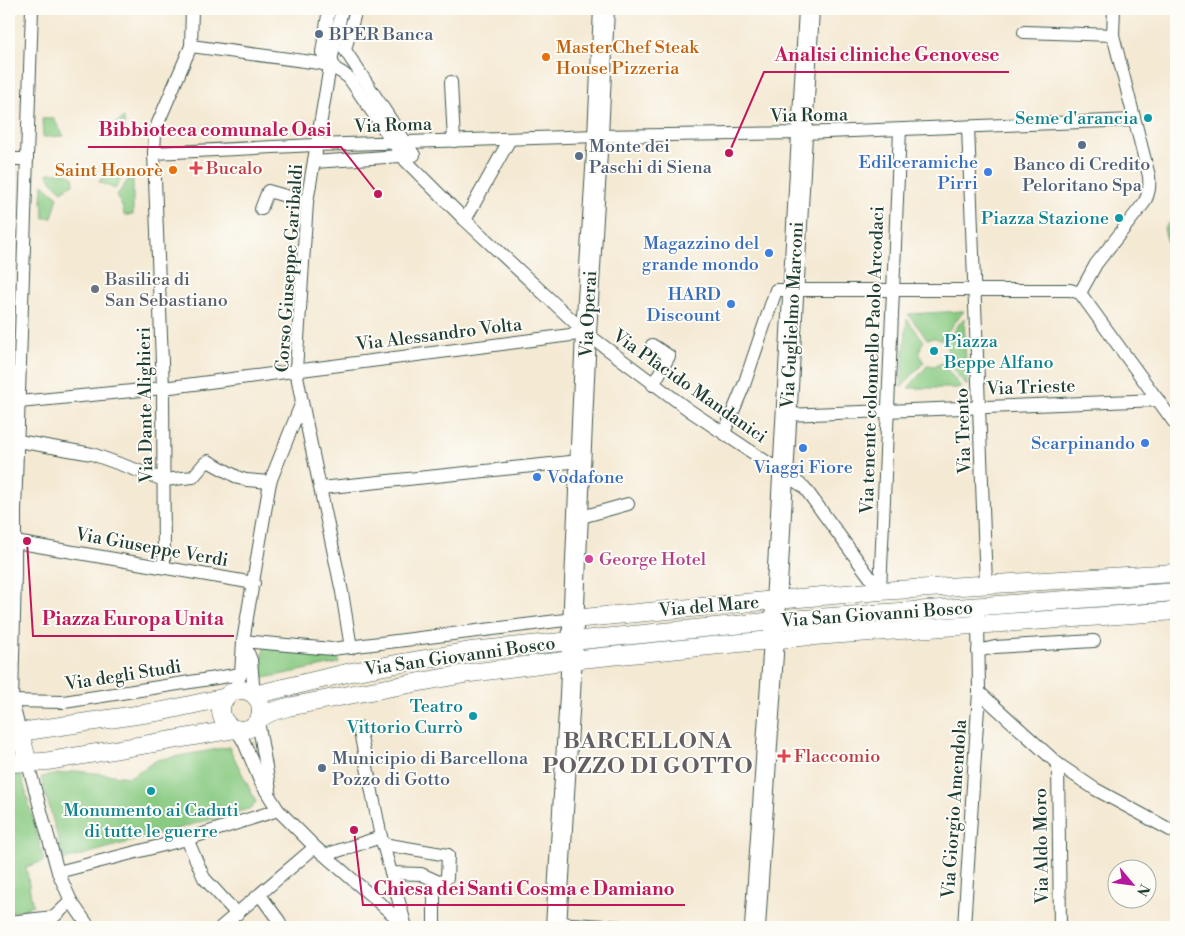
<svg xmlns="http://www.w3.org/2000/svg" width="1185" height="936" viewBox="0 0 1185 936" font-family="'Libre Bodoni',serif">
<rect width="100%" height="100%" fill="#fdfcf7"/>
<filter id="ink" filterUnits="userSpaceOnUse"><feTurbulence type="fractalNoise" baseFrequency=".02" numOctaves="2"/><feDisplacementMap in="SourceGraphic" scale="10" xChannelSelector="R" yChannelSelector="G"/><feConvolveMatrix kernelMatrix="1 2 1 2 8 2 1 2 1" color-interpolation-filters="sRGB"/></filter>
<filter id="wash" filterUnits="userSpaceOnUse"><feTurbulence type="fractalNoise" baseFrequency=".0096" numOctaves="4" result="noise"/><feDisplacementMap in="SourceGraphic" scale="20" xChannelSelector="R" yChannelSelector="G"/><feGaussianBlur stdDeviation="1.12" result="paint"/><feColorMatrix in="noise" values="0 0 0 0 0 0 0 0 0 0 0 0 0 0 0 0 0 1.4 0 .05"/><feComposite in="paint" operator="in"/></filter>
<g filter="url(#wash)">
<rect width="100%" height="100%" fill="#f4e9d3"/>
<!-- green -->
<g fill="#8acb83" stroke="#54845c">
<path d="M53,118L64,136L43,137L42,119Z"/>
<path d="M124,118L125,133L108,135L113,125Z"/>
<path d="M107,170L126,171L115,189L99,182Z"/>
<path d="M47,173H67L73,177L74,183L62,191L52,182Z"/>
<path d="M133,173V215H124L123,209L117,195Z"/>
<path d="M43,184L58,197L52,218H44L42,202Z"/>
<path d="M1176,216V270L1164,229Z"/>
<path d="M964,311L941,340L934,338L927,339L908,314Z"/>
<path d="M964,318L967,386L945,361L948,350L944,342Z"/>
<path d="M907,319L924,341C919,348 918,355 924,362L901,388Z"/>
<path d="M942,363L962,388H908L928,365L935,366Z"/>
<path d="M264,647L338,656L339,663L259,679Z"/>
<path d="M229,747L256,802L252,808L64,860L41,777L77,771L130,777L157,760Z"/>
<path d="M9,774H21L44,861L26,867C29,880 29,892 33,905L27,907L28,909L9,913Z"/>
</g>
</g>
<g filter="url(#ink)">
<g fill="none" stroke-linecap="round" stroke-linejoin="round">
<defs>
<g id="street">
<path d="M329,9L322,52L331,59L334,66"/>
<path d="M342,9L330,66L307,202L296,370L302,402L342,592L351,648"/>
<path d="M1024,32L1113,35"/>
<path d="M191,46L319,63C331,66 340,70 349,78L406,161L465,220L586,333L689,410L804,487L880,591"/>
<path d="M451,82L454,141"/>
<path d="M968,127L986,584"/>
<path d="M154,153L315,145L598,136L801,133L1134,120"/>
<path d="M316,154L314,162L414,155L345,50L356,9"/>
<path d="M9,159H27"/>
<path d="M261,209L268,191L307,202"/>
<path d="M465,220L510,139"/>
<path d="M1080,293L1096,264L1144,203C1149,194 1150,187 1149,176L1113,35L1114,9"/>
<path d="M652,345L669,356L653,385"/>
<path d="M9,403L163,388L586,333"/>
<path d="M786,415L1158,400"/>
<path d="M724,433L744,385L776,290H1070L1080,293L1176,425"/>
<path d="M18,441L92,454L164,480L193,477L205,463L208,461L239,478L246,480L270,482"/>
<path d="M321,488L580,461"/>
<path d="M578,518L628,504"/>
<path d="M9,541L254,583"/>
<path d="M164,567L163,388L154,153L155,133L158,123L191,46L192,9"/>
<path d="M880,591L900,130"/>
<path d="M243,641L332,649L573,619"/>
<path d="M245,645L251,660L254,695"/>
<path d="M978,651L995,647L1094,641"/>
<path d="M979,692L1058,764L1095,789L1176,833"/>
<path d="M229,695L236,686L241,674L243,641L270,482L302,402"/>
<path d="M9,701L64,702L241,674"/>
<path d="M258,721L270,790"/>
<path d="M359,727L381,837L406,927"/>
<path d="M236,729L244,742L260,781L278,810L315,847L406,926"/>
<path d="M20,732L12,701L15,572V511L32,9"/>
<path d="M28,764L58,872L71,901L89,927"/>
<path d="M1058,764L1060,927"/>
<path d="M187,839L204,878L237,914"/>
<path d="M383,844L448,855L447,878L434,888V927"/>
<path d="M325,855L381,837"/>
<path d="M58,872L187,839L278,810"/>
<path d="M391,873L421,874L441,883"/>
<path d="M260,895L279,921L281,927"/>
<path d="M9,922L54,917L71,901"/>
<path d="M556,923L622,927"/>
<path d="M221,927L315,847"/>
<path d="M964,927L979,692L978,616"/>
</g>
<g id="secondary">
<path d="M573,619L776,600L880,591L1176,573"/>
<circle cx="241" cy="710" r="20"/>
<path d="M254,695L351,672L470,651L775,621L1176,592"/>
<path d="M260,718L271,712L288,707L354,694L470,673L571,660L799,637L1176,611"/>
<path d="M9,763L43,762L236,729"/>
<path d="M28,764L20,732L163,711L227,697"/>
</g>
<g id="primary">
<path d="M556,927L570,695L586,333L598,136L604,9"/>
<path d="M755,927L774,639L809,9"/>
</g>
</defs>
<!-- street casing -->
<use href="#street" stroke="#3f574c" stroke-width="14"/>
<!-- secondary casing -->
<use href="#secondary" stroke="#3f574c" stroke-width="19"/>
<!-- primary casing -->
<use href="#primary" stroke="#3f574c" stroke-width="22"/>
<!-- street -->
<use href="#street" stroke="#fff" stroke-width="12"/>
<!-- secondary -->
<use href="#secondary" stroke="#fff" stroke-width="18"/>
<!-- primary -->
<use href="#primary" stroke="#fff" stroke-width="20"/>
</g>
</g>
<!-- markers -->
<g fill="#5c6f8a" stroke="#fdfcf7" stroke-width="2">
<circle cx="319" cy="34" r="5"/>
<circle cx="1082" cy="145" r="5"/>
<circle cx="579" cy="156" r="5"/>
<circle cx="322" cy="768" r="5"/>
</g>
<g fill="#e8710a" stroke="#fdfcf7" stroke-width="2">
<circle cx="546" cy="57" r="5"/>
<circle cx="173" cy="170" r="5"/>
</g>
<g fill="#0f9aa8" stroke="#fdfcf7" stroke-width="2">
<circle cx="1148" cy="118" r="5"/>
<circle cx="1119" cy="218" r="5"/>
<circle cx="934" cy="351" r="5"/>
<circle cx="473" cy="716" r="5"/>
<circle cx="151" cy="791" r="5"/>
</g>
<g fill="#e0444e" stroke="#fdfcf7" stroke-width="2">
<path d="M193.5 160.5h5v5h5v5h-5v5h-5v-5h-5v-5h5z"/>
<path d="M781.5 748.5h5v5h5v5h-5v5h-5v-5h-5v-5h5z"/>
</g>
<g fill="#3f7fe0" stroke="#fdfcf7" stroke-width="2">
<circle cx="988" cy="172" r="5"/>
<circle cx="769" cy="253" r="5"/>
<circle cx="731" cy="304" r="5"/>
<circle cx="1145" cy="443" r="5"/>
<circle cx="803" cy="448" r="5"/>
<circle cx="537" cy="477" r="5"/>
</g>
<circle fill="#6b7280" stroke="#fdfcf7" stroke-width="2" cx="95" cy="289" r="5"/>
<circle fill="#d1479c" stroke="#fdfcf7" stroke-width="2" cx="589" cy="559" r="5"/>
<g text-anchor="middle" stroke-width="4" stroke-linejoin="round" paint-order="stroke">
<!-- service labels -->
<g font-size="18" fill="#4e5e75" stroke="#fdfcf7" text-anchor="start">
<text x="329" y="40">BPER Banca</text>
<text x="589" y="152">Monte dei<tspan x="589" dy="21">Paschi di Siena</tspan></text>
<text x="1082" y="170" text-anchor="middle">Banco di Credito<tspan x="1082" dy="21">Peloritano Spa</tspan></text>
<text x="332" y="764">Municipio di Barcellona<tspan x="332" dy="21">Pozzo di Gotto</tspan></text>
</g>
<!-- food labels -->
<g font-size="18" fill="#c56008" stroke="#fdfcf7" text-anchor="start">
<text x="556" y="53">MasterChef Steak<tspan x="556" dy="21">House Pizzeria</tspan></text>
<text x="163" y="176" text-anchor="end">Saint Honorè</text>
</g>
<!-- street labels -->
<g font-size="18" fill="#1f3d34" stroke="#fdfcf7">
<text transform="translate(809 115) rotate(-1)" y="6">Via Roma</text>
<text transform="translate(393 125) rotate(-2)" y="6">Via Roma</text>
<text transform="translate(289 268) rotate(-86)" y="6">Corso Giuseppe Garibaldi</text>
<text transform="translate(588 314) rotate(-87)" y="6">Via Operai</text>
<text transform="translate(792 315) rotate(-87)" y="6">Via Guglielmo Marconi</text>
<text transform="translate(439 334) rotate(-7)" y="6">Via Alessandro Volta</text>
<text transform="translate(872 360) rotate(-88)" y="6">Via tenente colonnello Paolo Arcodaci</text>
<text transform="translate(690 386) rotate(35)" y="6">Via Placido Mandanici</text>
<text transform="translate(1031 387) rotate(-2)" y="6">Via Trieste</text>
<text transform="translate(145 405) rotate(-91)" y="6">Via Dante Alighieri</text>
<text transform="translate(963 431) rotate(-92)" y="6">Via Trento</text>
<text transform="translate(152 547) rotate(10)" y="6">Via Giuseppe Verdi</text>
<text transform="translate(709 606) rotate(-5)" y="6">Via del Mare</text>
<text transform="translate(877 614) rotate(-4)" y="6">Via San Giovanni Bosco</text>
<text transform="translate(460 656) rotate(-8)" y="6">Via San Giovanni Bosco</text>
<text transform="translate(123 675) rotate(-9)" y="6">Via degli Studi</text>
<text transform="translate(954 809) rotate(-86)" y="6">Via Giorgio Amendola</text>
<text transform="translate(1041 846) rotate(-91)" y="6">Via Aldo Moro</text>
</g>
<!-- culture labels -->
<g font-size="18" fill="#0d838f" stroke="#fdfcf7" text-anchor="end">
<text x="1138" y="124">Seme d'arancia</text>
<text x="1109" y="224">Piazza Stazione</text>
<text x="944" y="347" text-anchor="start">Piazza<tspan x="944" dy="21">Beppe Alfano</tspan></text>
<text x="463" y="712">Teatro<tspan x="463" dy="21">Vittorio Currò</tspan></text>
<text x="151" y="816" text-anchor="middle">Monumento ai Caduti<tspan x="151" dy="21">di tutte le guerre</tspan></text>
</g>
<!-- shop labels -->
<g font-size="18" fill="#366cbe" stroke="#fdfcf7" text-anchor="end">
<text x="978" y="168">Edilceramiche<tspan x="978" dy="21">Pirri</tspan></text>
<text x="759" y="249">Magazzino del<tspan x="759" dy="21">grande mondo</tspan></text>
<text x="721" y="300">HARD<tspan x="721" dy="21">Discount</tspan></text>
<text x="1135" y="449">Scarpinando</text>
<text x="803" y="473" text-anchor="middle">Viaggi Fiore</text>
<text x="547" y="483" text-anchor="start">Vodafone</text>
</g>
<!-- health labels -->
<g font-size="18" fill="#be3a42" stroke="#fdfcf7" text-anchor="start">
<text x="206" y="174">Bucalo</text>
<text x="794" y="762">Flaccomio</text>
</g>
<!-- worship labels -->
<g font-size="18" fill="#5b616d" stroke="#fdfcf7" text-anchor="start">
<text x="105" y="285">Basilica di<tspan x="105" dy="21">San Sebastiano</tspan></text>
</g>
<!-- hotel labels -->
<g font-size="18" fill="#b23c85" stroke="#fdfcf7" text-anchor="start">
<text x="599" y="565">George Hotel</text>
</g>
<!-- district labels -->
<g font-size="22" font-weight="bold" letter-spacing="1" fill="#635e63" stroke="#fdfcf7">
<text x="648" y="748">BARCELLONA<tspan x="648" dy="25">POZZO DI GOTTO</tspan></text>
</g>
</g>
<!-- callouts -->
<path fill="none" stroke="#c2185b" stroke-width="2" d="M729 153L764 72H1009M378 194L341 147H88M27 541L33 636H234M354 830L363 905H685"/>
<g fill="#c2185b" stroke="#fdfcf7" stroke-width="2">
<circle cx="729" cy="153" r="5"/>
<circle cx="378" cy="194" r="5"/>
<circle cx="27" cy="541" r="5"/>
<circle cx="354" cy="830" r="5"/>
</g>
<g font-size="19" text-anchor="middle" font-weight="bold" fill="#c2185b" stroke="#fdfcf7" stroke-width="4" stroke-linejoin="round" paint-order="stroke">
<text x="887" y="61">Analisi cliniche Genovese</text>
<text x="215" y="136">Bibbioteca comunale Oasi</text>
<text x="133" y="625">Piazza Europa Unita</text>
<text x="524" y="895">Chiesa dei Santi Cosma e Damiano</text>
</g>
<!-- margin -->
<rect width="1185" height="936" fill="none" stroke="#fdfcf7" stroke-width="30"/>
<!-- north arrow -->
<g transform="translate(1132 884) rotate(119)"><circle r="24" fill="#fdfcf7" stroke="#a4b0a9"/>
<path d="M0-4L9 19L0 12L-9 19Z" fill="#b5179e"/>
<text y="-8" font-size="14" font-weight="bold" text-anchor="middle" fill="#1f3d34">N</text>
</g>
</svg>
